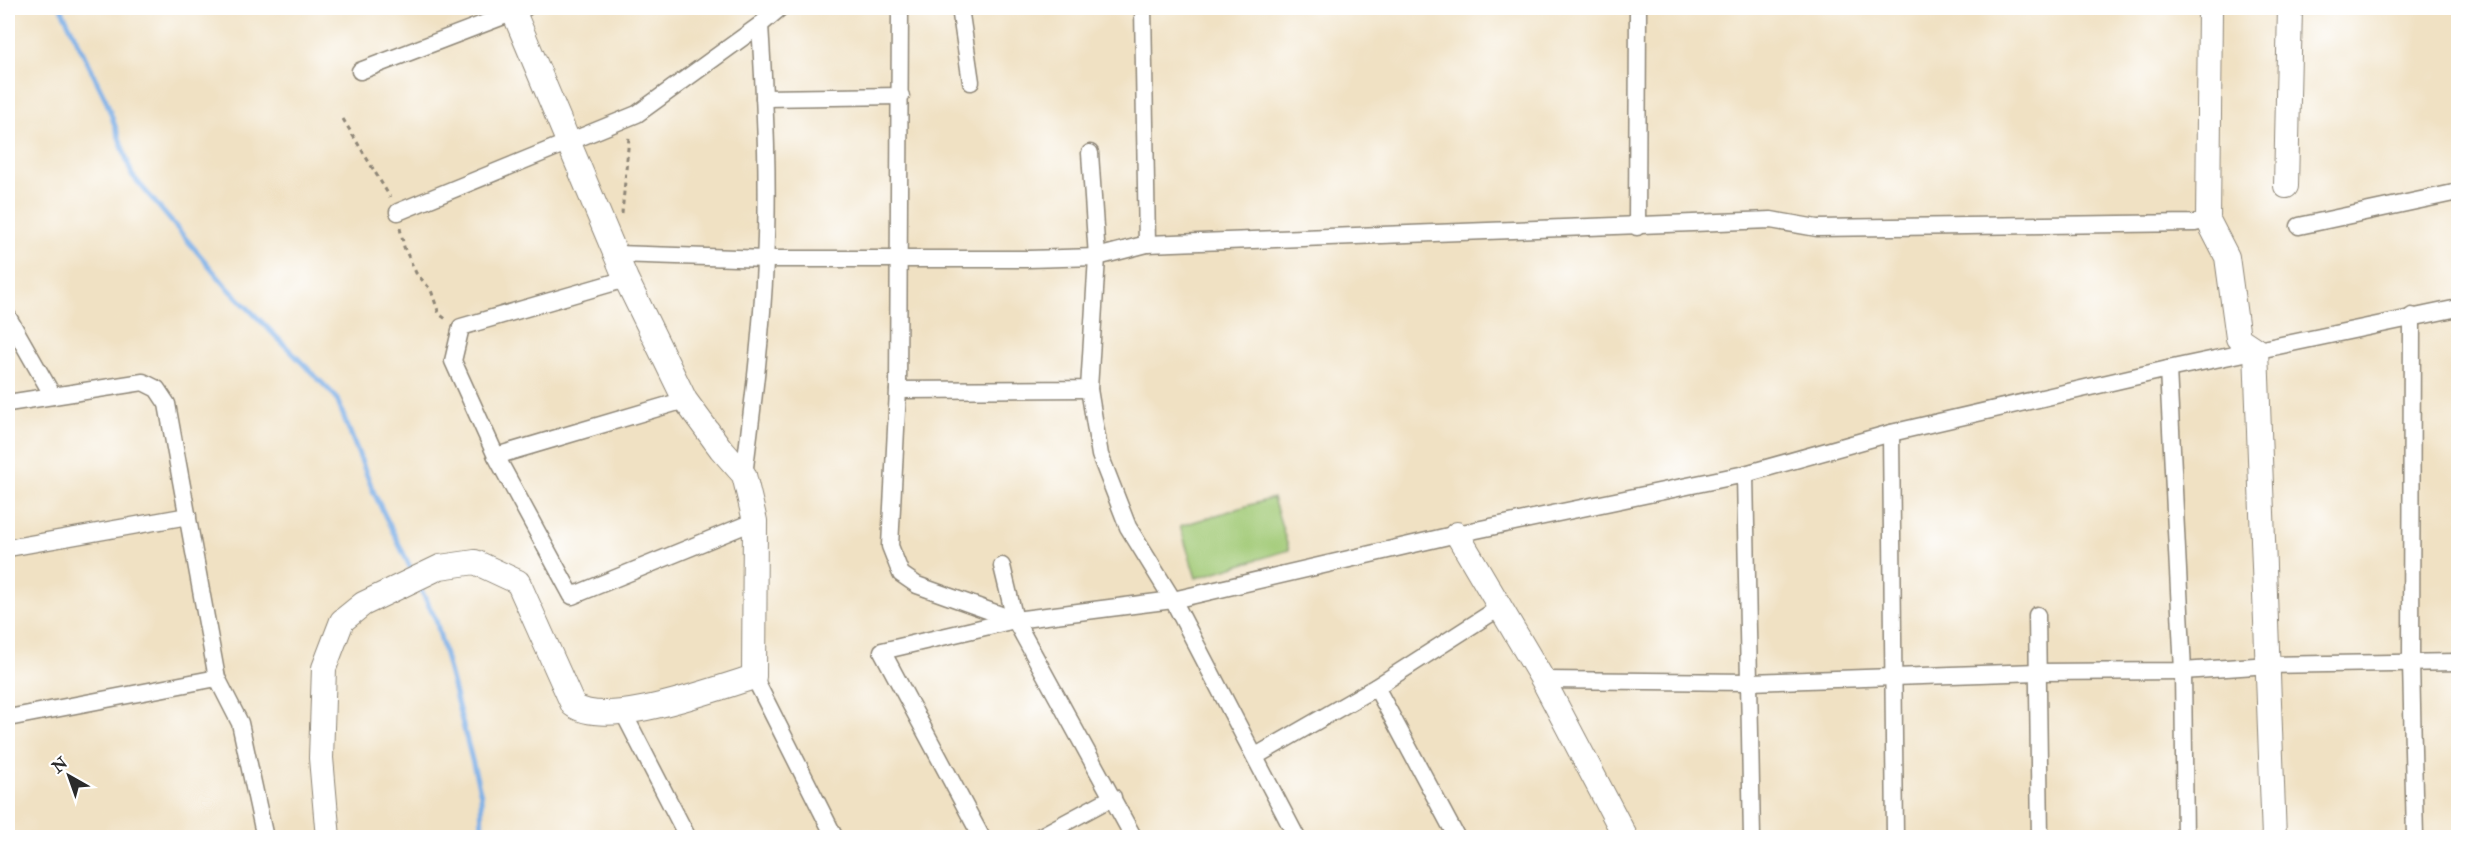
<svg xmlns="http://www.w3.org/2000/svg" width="2466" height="845" viewBox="0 0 2466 845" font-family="'IM FELL Double Pica',serif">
<rect width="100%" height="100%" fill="#fff"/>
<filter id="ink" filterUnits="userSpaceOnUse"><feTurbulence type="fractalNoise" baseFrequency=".0167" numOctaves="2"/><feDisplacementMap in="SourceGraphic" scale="12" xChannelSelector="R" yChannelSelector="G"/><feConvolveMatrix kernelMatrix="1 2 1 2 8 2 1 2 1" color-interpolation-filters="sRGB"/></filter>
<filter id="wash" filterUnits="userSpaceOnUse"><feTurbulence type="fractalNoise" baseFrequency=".008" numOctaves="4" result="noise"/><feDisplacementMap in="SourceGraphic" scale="24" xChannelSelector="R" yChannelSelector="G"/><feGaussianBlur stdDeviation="1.35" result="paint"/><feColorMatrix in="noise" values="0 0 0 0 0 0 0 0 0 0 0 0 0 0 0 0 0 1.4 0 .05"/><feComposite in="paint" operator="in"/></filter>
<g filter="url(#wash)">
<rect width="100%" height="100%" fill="#f0e1c3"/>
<!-- green -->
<path fill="#a0c974" stroke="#667a50" stroke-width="1.5" d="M1273,498L1289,550L1196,578L1180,526Z"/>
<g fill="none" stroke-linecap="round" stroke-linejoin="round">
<!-- stream -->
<g stroke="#78ade6" stroke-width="5">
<path d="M61,8L106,100L132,175L226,286L336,397L374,493L413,573"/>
<path d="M418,584L436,620L481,795L482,838"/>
</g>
</g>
</g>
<g filter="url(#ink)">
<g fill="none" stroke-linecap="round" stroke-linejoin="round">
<defs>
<g id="street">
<path d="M900,8L898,390L890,546L901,574L917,585L1015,620"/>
<path d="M960,8L971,82"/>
<path d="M1143,8L1147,244"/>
<path d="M360,71L525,8"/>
<path d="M764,98L901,96"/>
<path d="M398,212L637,114L760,25L780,8"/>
<path d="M2299,226L2458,192"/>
<path d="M1637,227L1638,8"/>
<path d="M617,254L766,259H1028L1097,257L1147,244L1771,220L1817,228L2195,223L2208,220"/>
<path d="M626,279L461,327L453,361L496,456L572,596L755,521"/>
<path d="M2412,316L2411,662L2415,838"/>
<path d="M8,317L53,396"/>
<path d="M2168,369L2183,671L2185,838"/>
<path d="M1089,389L1100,455L1128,527L1173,600L1297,838"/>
<path d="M898,390L1089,389L1097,257L1090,153"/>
<path d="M8,403L143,382L157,389L167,404L217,678L240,723L265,838"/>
<path d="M1891,433L1895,838"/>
<path d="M496,456L685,400"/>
<path d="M1745,474L1752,838"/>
<path d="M744,475C753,404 762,333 765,262C769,183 765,103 760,25"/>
<path d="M8,548L188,516"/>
<path d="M1002,566L1015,620L1134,838"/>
<path d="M2037,615L2040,838"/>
<path d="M754,677L835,838"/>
<path d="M1543,680L1750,682L2038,672L2183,671L2269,665L2458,662"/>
<path d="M1376,687L1457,838"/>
<path d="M624,714L688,838"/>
<path d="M8,718L217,678"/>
<path d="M1256,756L1376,687L1499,608"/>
<path d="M982,838L882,651L1015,620L1173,600L1457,534L1745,474L1891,433L2168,369L2458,308"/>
<path d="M1037,838L1113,797"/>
</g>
<g id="secondary">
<path d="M2210,8L2208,220L2227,257L2238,338L2256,350L2274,838"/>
<path d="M2286,186L2290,8"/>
<path d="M1457,534L1543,680L1626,838"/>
<path d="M328,838L321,758L324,668L342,621L363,604L440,567L475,562L518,582L573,705C606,730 714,689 754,677L755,521L744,475L721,449L685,400L626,279L512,8"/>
</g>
</defs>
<!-- street casing -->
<use href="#street" stroke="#8e8677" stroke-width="19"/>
<!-- secondary casing -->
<use href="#secondary" stroke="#8e8677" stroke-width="26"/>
<!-- path -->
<g stroke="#8e8677" stroke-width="3" stroke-dasharray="4.5 4.5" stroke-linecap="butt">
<path d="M343,119L390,197"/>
<path d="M622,214L629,137"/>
<path d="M400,228L404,247L416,273L431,290L439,314L446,319"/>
</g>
<!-- street -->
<use href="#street" stroke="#fff" stroke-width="16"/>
<!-- secondary -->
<use href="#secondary" stroke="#fff" stroke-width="24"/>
</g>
</g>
<!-- margin -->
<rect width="2466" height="845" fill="none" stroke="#fff" stroke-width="30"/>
<!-- north arrow -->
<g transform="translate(69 776) rotate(320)" stroke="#ffffff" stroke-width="4.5" paint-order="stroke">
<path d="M0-4.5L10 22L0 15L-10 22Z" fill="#2b2b2b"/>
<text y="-9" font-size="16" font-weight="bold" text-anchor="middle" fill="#2b2b2b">N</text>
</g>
</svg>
